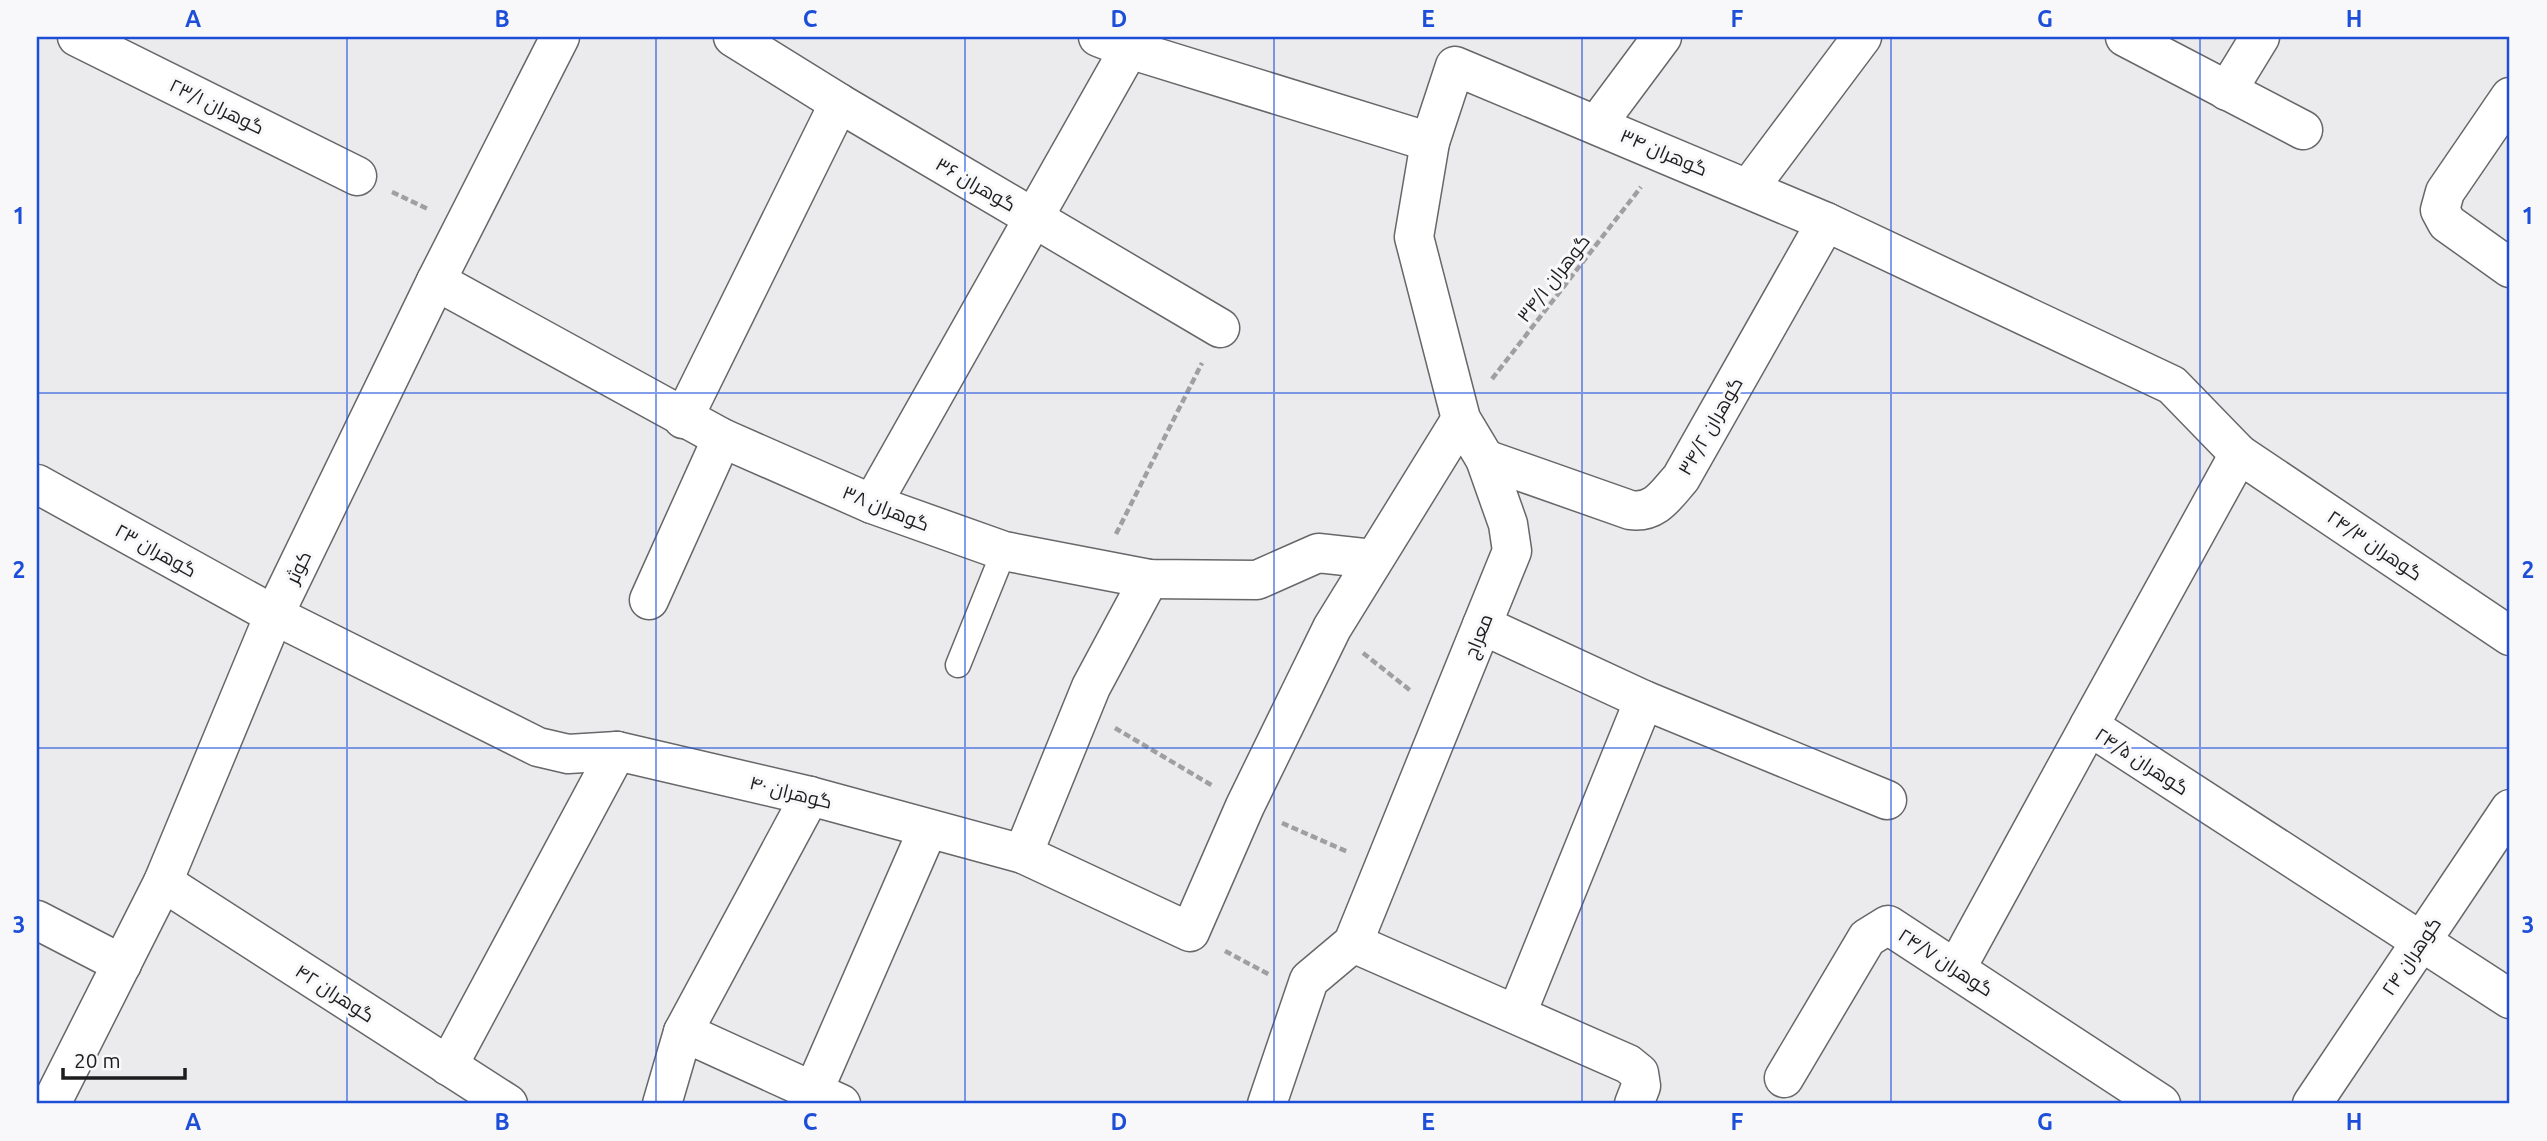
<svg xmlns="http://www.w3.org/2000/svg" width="2547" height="1141" viewBox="0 0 2547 1141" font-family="Ubuntu,Cairo,sans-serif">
<rect width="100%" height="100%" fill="#ebebed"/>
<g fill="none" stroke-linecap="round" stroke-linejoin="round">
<defs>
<path id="service" d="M958,665L1004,551"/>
<g id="minor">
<path d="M77,37L357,176"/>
<path d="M733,37L839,103L1220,328"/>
<path d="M1098,37L1129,49L1430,142"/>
<path d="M2125,37L2303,130"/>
<path d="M2227,91L2260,37"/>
<path d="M2510,97L2445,192L2440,210L2447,223L2510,268"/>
<path d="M1598,123L1662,37"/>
<path d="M1749,188L1862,37"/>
<path d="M436,281L722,438L872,504L1004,551L1149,579L1257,580L1318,553L1373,559"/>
<path d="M683,419L839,103"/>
<path d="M2239,454L2089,726L2510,999"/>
<path d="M1485,459L1630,510C1655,514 1666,495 1681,478L1826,222"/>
<path d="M37,484L274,615L538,747L568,754L617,751L810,796L1023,854L1190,932L1245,806L1332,628L1461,419"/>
<path d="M872,504L1129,49"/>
<path d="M649,600L722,438"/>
<path d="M1482,625L1644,700"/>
<path d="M1023,854L1091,687L1149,579"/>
<path d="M163,882L508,1104"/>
<path d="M37,920L122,964"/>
<path d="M1353,943L1628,1064L1639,1073L1641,1086L1634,1104"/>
<path d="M1956,969L2089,726"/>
<path d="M1517,1013L1644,700L1887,800"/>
<path d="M683,1032L810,796"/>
<path d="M448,1066L617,751"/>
<path d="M1784,1078L1867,938L1888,925L2161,1104"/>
<path d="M813,1092L928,829"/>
<path d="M662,1104L683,1032L841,1104"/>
<path d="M1267,1104L1309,980L1353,943L1512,551L1508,524L1485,459L1461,419L1414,237L1430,142L1455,66L1826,222L2172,385L2239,454L2510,636"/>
<path d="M2312,1104L2510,809"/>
</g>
<path id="tertiary" d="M51,1104L163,882L274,615L436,281L560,37"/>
</defs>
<!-- service casing -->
<use href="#service" stroke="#676769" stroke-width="27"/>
<!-- minor casing -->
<use href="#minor" stroke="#676769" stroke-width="41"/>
<!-- tertiary casing -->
<use href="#tertiary" stroke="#676769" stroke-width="41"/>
<!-- path -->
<g stroke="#9f9fa0" stroke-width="4.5" stroke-dasharray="7 3.5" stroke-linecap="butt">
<path d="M392,192L428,209"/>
<path d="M1492,379L1641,187"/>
<path d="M1116,534L1202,363"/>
<path d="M1363,653L1411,691"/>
<path d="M1115,728L1213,786"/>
<path d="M1282,823L1348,852"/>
<path d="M1225,951L1270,975"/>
</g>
<!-- service -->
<use href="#service" stroke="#fff" stroke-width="24"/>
<!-- minor -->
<use href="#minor" stroke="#fff" stroke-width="38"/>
<!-- tertiary -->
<use href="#tertiary" stroke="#fff" stroke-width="38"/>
</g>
<!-- grid -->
<path fill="none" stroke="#1d4ed8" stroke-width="2" stroke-opacity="0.55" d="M347,37V1104M656,37V1104M965,37V1104M1274,37V1104M1582,37V1104M1891,37V1104M2200,37V1104M37,393H2510M37,748H2510"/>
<g text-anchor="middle" stroke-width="6" stroke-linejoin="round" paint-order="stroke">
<!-- street labels -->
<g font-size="19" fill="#1d1d1e" stroke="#f8f8fa">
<text transform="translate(217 106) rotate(26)" y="7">گوهران ۲۳/۱</text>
<text transform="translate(1664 152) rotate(23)" y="7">گوهران ۳۴</text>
<text transform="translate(976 184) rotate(30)" y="7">گوهران ۳۶</text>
<text transform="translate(1553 278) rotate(-52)" y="7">گوهران ۳۴/۱</text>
<text transform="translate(1710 426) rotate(-60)" y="7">گوهران ۳۴/۲</text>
<text transform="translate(886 508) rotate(22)" y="7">گوهران ۳۸</text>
<text transform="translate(2375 545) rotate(34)" y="7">گوهران ۲۴/۳</text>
<text transform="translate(156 550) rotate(29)" y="7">گوهران ۲۳</text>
<text transform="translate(298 567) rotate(-64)" y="7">کوثر</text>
<text transform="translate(1478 636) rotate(-68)" y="7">معراج</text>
<text transform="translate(2142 761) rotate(33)" y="7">گوهران ۲۴/۵</text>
<text transform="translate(791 792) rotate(14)" y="7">گوهران ۴۰</text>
<text transform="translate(2411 956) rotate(-56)" y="7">گوهران ۲۴</text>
<text transform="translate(1946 962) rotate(33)" y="7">گوهران ۲۴/۷</text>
<text transform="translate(335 993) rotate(33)" y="7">گوهران ۴۲</text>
</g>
</g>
<!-- border -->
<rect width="2547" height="1141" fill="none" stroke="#f8f8fa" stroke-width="77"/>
<!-- scale -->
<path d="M63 1068v10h122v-10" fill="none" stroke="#1d1d1e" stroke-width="3.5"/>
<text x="74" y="1068" font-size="21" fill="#1d1d1e" stroke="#f8f8fa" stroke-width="5" paint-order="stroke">20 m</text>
<rect x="38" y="38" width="2470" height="1064" fill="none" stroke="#1d4ed8" stroke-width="2.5"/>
<g font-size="23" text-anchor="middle" font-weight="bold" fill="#1d4ed8">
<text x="193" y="27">A</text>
<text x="502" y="27">B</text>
<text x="810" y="27">C</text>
<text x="1119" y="27">D</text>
<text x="1428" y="27">E</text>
<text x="1737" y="27">F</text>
<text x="2045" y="27">G</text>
<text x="2354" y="27">H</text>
<text x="19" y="224">1</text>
<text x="2528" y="224">1</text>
<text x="19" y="578">2</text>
<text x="2528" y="578">2</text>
<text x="19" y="933">3</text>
<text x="2528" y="933">3</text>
<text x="193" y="1130">A</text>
<text x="502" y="1130">B</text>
<text x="810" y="1130">C</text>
<text x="1119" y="1130">D</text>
<text x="1428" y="1130">E</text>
<text x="1737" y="1130">F</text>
<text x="2045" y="1130">G</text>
<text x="2354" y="1130">H</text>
</g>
</svg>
